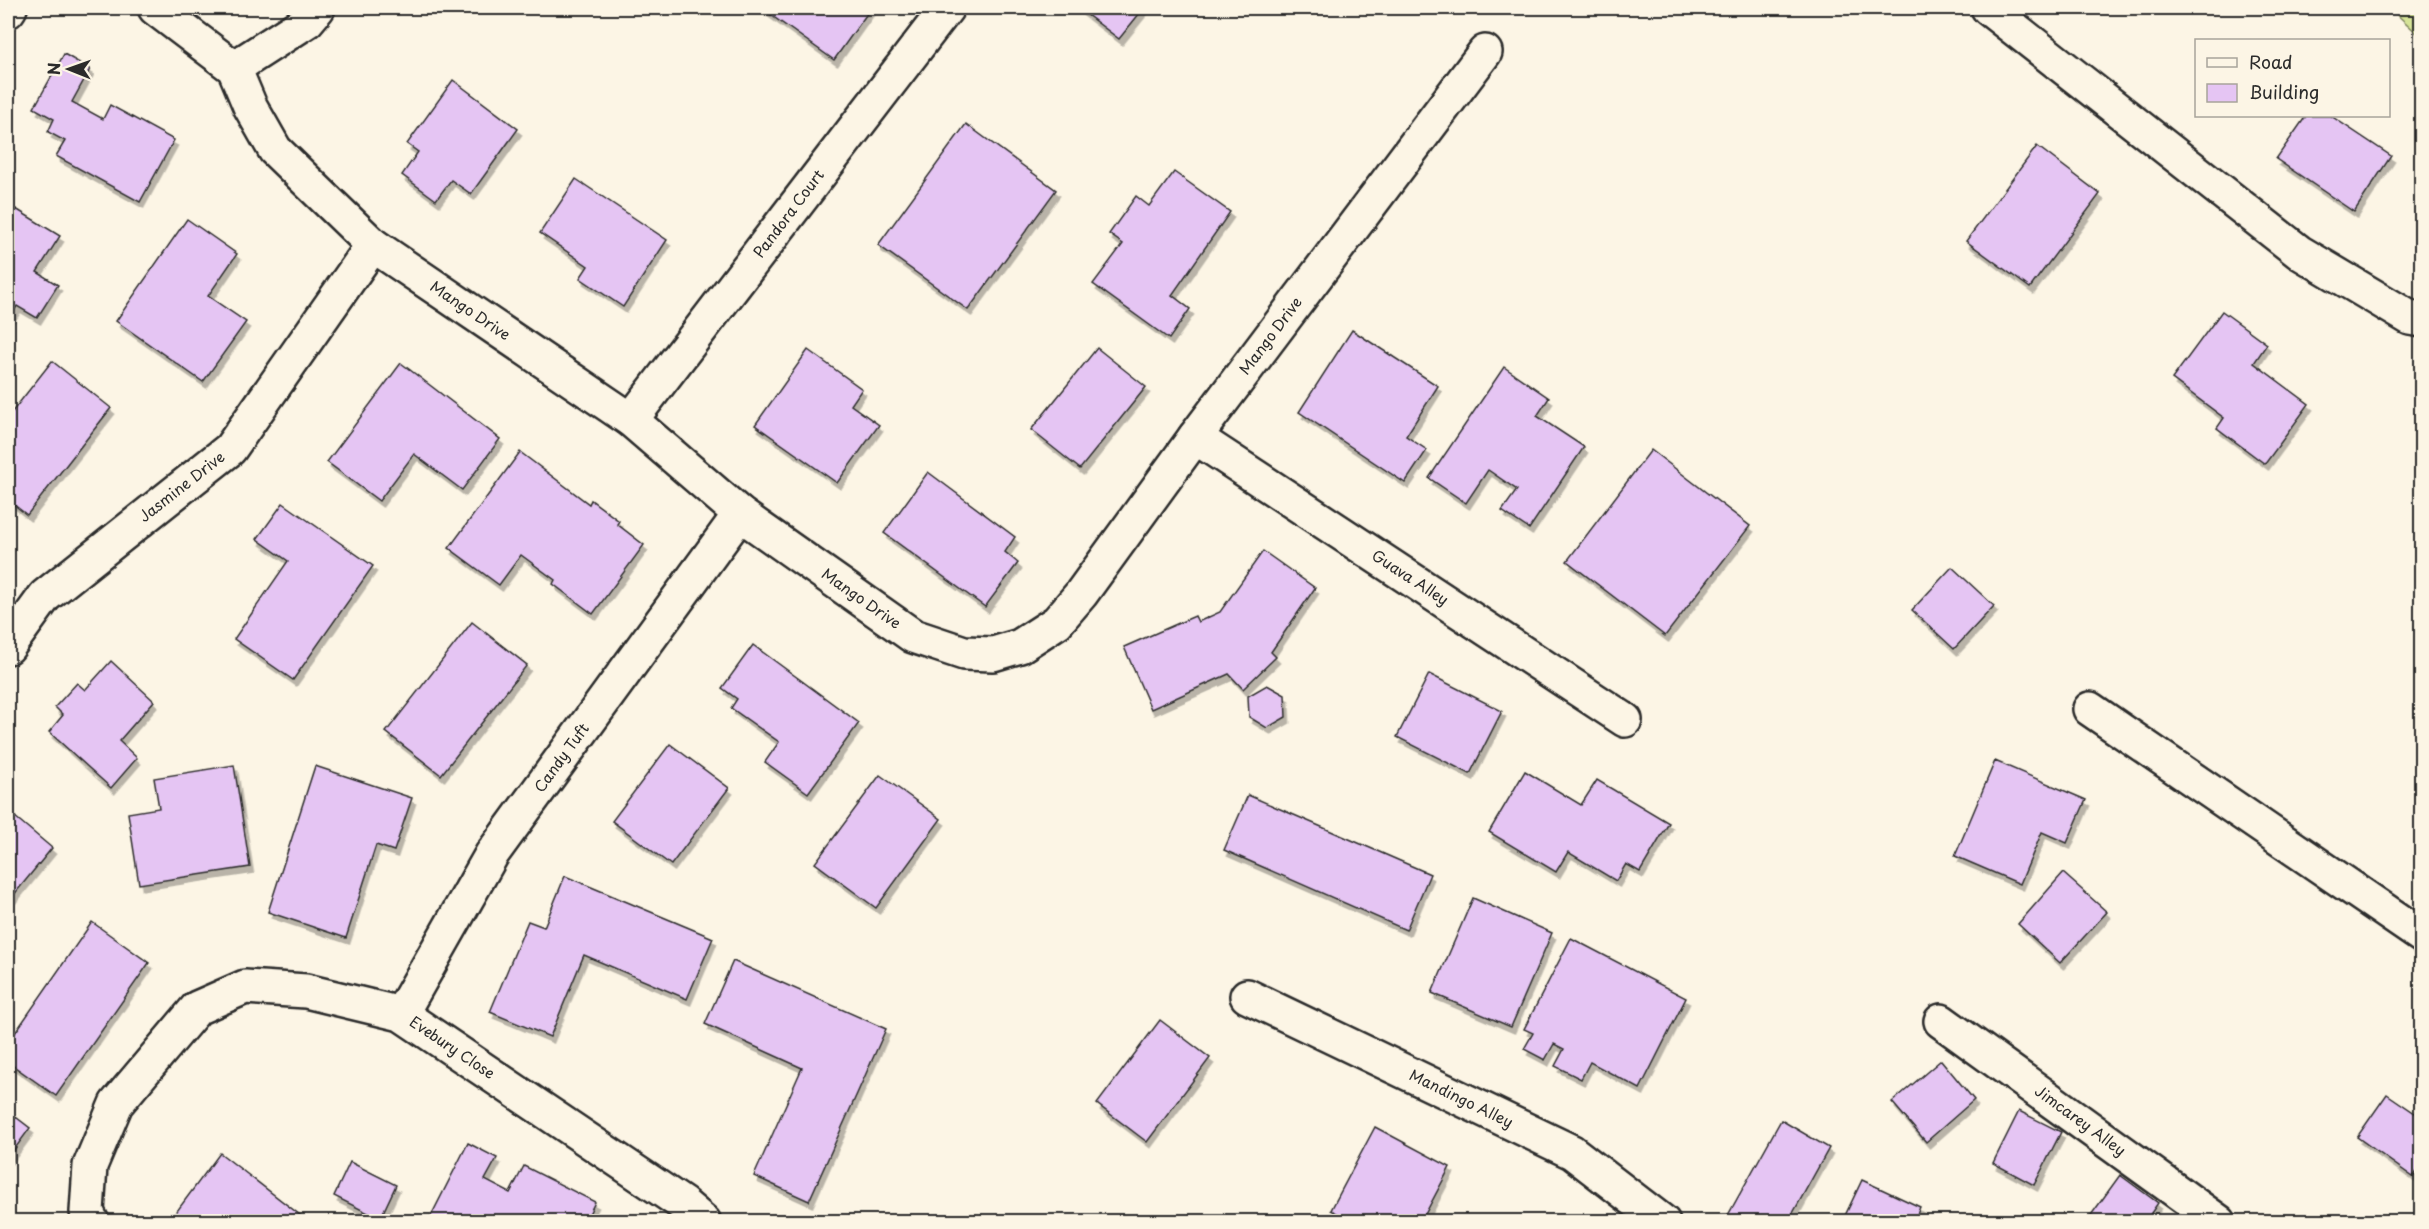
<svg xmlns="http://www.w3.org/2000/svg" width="2429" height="1229" viewBox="0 0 2429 1229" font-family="'Playpen Sans',sans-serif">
<defs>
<pattern id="forest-firs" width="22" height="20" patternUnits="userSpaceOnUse" patternTransform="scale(1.5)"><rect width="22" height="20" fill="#d5e396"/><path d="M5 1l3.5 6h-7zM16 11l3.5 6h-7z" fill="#b7c381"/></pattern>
<filter id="shadow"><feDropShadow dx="3.5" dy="6" stdDeviation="0" flood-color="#0004"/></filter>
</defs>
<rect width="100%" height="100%" fill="#fcf5e5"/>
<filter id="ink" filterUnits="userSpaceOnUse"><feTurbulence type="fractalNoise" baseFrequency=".0167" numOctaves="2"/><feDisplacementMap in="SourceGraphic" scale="12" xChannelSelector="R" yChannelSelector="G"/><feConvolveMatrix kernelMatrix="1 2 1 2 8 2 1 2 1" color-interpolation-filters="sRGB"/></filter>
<g filter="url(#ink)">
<!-- forest -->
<path fill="url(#forest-firs)" stroke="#808760" stroke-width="1.5" d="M2390,8H2421V37Z"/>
<!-- building -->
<g fill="#e5c5f3" stroke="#2b2b2b" stroke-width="1.5" filter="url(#shadow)">
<path d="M761,8H871L834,60Z"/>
<path d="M1078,8H1144L1119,39Z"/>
<path d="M64,54L90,69L72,102L103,119L110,105L174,140L140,202L56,156L65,141L48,132L54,119L34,108Z"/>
<path d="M453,80L518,129L471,194L451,180L436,200L402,175L418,152L407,144Z"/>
<path d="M2306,116H2331L2391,156L2354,212L2276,159Z"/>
<path d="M966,124L1056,190L968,310L878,245Z"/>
<path d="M2037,146L2100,194L2030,288L1966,241Z"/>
<path d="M1174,172L1230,212L1172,295L1190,309L1169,339L1093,284L1123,244L1109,234L1136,196L1149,206Z"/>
<path d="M576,179L667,240L623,307L580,278L588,266L540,233Z"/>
<path d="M16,209L60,236L37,272L58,285L37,318L17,306L8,320V223Z"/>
<path d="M187,219L237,254L208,296L246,322L203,382L116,321Z"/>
<path d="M2222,311L2267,344L2254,363L2309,404L2265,464L2217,428L2224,418L2172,379Z"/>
<path d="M1352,330L1438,386L1406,436L1427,450L1405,483L1299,412Z"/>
<path d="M1097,348L1146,387L1080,469L1031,430Z"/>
<path d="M808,350L862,389L851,405L879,425L837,483L755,425Z"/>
<path d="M52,361L111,408L27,515L8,500V417Z"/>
<path d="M401,363L500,439L462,490L414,454L379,501L327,462Z"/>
<path d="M1504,367L1549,398L1537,416L1584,447L1529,529L1502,511L1517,490L1488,470L1466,503L1429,478Z"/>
<path d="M1651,450L1750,526L1665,636L1567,561Z"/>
<path d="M520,452L589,504L591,500L619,521L617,524L644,545L593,614L553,584L555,580L521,555L499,585L449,548Z"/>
<path d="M928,472L1015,537L1005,552L1018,563L985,607L884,533Z"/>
<path d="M283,503L373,566L293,680L234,639L288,561L257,539Z"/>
<path d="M1263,551L1315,588L1271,652L1276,657L1243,689L1229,674L1151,709L1124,647L1195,616L1198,622L1220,612Z"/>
<path d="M1952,567L1994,606L1954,649L1912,610Z"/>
<path d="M472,622L527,665L441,775L386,732Z"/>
<path d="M753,645L859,723L808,793L765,762L779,742L731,708L737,699L722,688Z"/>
<path d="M111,661L154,701L119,741L137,758L111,788L49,732L63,715L55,707L77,683L85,690Z"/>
<path d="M1429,674L1502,711L1470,774L1397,737Z"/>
<path d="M1267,685L1285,695L1286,717L1267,728L1249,717L1248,696Z"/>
<path d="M670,744L729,788L671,865L612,821Z"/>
<path d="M1995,761L2086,800L2067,843L2042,832L2020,884L1955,856Z"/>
<path d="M234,765L250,867L139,884L128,813L159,808L154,778Z"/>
<path d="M315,766L412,798L394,851L376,845L346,938L268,912Z"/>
<path d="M1525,771L1581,805L1597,780L1669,823L1640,872L1626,864L1616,881L1568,852L1556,872L1489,832Z"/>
<path d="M880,775L941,819L876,908L815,863Z"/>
<path d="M1248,795L1430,874L1406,930L1224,850Z"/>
<path d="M8,811L52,848L8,902Z"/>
<path d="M2063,873L2107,912L2060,963L2018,924Z"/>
<path d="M565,876L713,938L687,999L584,955L550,1037L490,1012L528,921L544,927Z"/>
<path d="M1473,898L1552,933L1511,1027L1432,993Z"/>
<path d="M92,922L149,963L56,1096L8,1062V1043Z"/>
<path d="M1571,938L1686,998L1640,1089L1590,1062L1581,1079L1555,1066L1564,1049L1554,1044L1545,1060L1524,1049L1533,1033L1524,1029Z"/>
<path d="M733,961L886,1029L809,1201L754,1176L802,1068L705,1024Z"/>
<path d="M1160,1020L1210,1058L1147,1142L1097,1104Z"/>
<path d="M1941,1060L1974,1100L1926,1142L1892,1102Z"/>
<path d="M2387,1094L2422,1118V1165L2413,1177L2357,1137Z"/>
<path d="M8,1111L30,1128L8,1158Z"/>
<path d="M2019,1111L2061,1132L2034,1185L1993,1163Z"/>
<path d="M1781,1120L1829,1148L1788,1222H1735L1727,1217Z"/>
<path d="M1375,1127L1450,1167L1421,1222H1353L1331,1210Z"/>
<path d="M468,1143L497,1158L485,1180L510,1193L524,1166L595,1202L585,1222H428Z"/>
<path d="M220,1153L309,1222H183L174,1215Z"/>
<path d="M350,1162L396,1185L380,1219L334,1196Z"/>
<path d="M2120,1175L2158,1203L2145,1222H2086Z"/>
<path d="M1862,1180L1920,1207L1914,1222H1842Z"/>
</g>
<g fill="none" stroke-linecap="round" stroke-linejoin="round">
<defs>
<g id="minor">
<path d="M155,8L234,68L250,106L275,150L373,245L631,420L740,514L913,636L964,653L993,654L1020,646L1057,622L1081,594L1195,437L1485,52"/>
<path d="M1988,8L2299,252L2410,318L2422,320"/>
<path d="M8,11L10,8"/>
<path d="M234,68L307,21L318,8"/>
<path d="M631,420L947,8"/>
<path d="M1195,437L1625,720"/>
<path d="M8,647L45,596L230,449L373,245"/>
<path d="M2090,709L2422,936"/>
<path d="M1247,996L1572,1152L1663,1222"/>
<path d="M401,1014L492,854L740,514"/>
<path d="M1941,1021L2219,1222"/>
<path d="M92,1222L87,1212L90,1166L116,1104L197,1008L245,987L306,991L401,1014L683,1204L704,1222"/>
</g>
</defs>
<!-- minor casing -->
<use href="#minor" stroke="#2b2b2b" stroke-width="38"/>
<!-- minor -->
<use href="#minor" stroke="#fcf5e5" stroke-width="33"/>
</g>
</g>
<g text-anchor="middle" stroke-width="5" stroke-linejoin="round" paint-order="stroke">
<!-- street labels -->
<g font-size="15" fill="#2b2b2b" stroke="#fcf5e5">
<text transform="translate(789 214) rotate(-53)" y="5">Pandora Court</text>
<text transform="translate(470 311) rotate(34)" y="5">Mango Drive</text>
<text transform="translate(1271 336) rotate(-53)" y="5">Mango Drive</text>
<text transform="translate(182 487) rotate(-38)" y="5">Jasmine Drive</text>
<text transform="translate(1410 578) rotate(33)" y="5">Guava Alley</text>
<text transform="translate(861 599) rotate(35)" y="5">Mango Drive</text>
<text transform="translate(562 758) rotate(-54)" y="5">Candy Tuft</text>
<text transform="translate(452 1048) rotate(34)" y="5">Evebury Close</text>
<text transform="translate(1461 1099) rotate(26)" y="5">Mandingo Alley</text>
<text transform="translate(2080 1121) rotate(36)" y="5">Jimcarey Alley</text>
</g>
</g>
<!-- margin -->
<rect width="2429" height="1229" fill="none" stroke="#fcf5e5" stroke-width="30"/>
<rect x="15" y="15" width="2399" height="1199" fill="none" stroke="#2b2b2b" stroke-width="2" filter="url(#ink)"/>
<!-- legend -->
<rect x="2195" y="39" width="195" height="78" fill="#fcf5e5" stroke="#a8a49b" stroke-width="1.5"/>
<rect x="2207" y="58" width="30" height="9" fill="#fcf5e5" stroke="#a8a49b" stroke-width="1.5"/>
<text x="2249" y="69" font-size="18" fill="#2b2b2b">Road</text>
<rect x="2207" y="84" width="30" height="18" fill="#e5c5f3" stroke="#a8a49b" stroke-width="1.5"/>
<text x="2249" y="99" font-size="18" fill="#2b2b2b">Building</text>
<!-- north arrow -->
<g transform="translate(69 69) rotate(271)" stroke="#fcf5e5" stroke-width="4.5" paint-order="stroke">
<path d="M0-4.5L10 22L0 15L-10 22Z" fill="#2b2b2b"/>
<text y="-9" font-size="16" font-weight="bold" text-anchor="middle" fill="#2b2b2b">N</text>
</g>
</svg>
